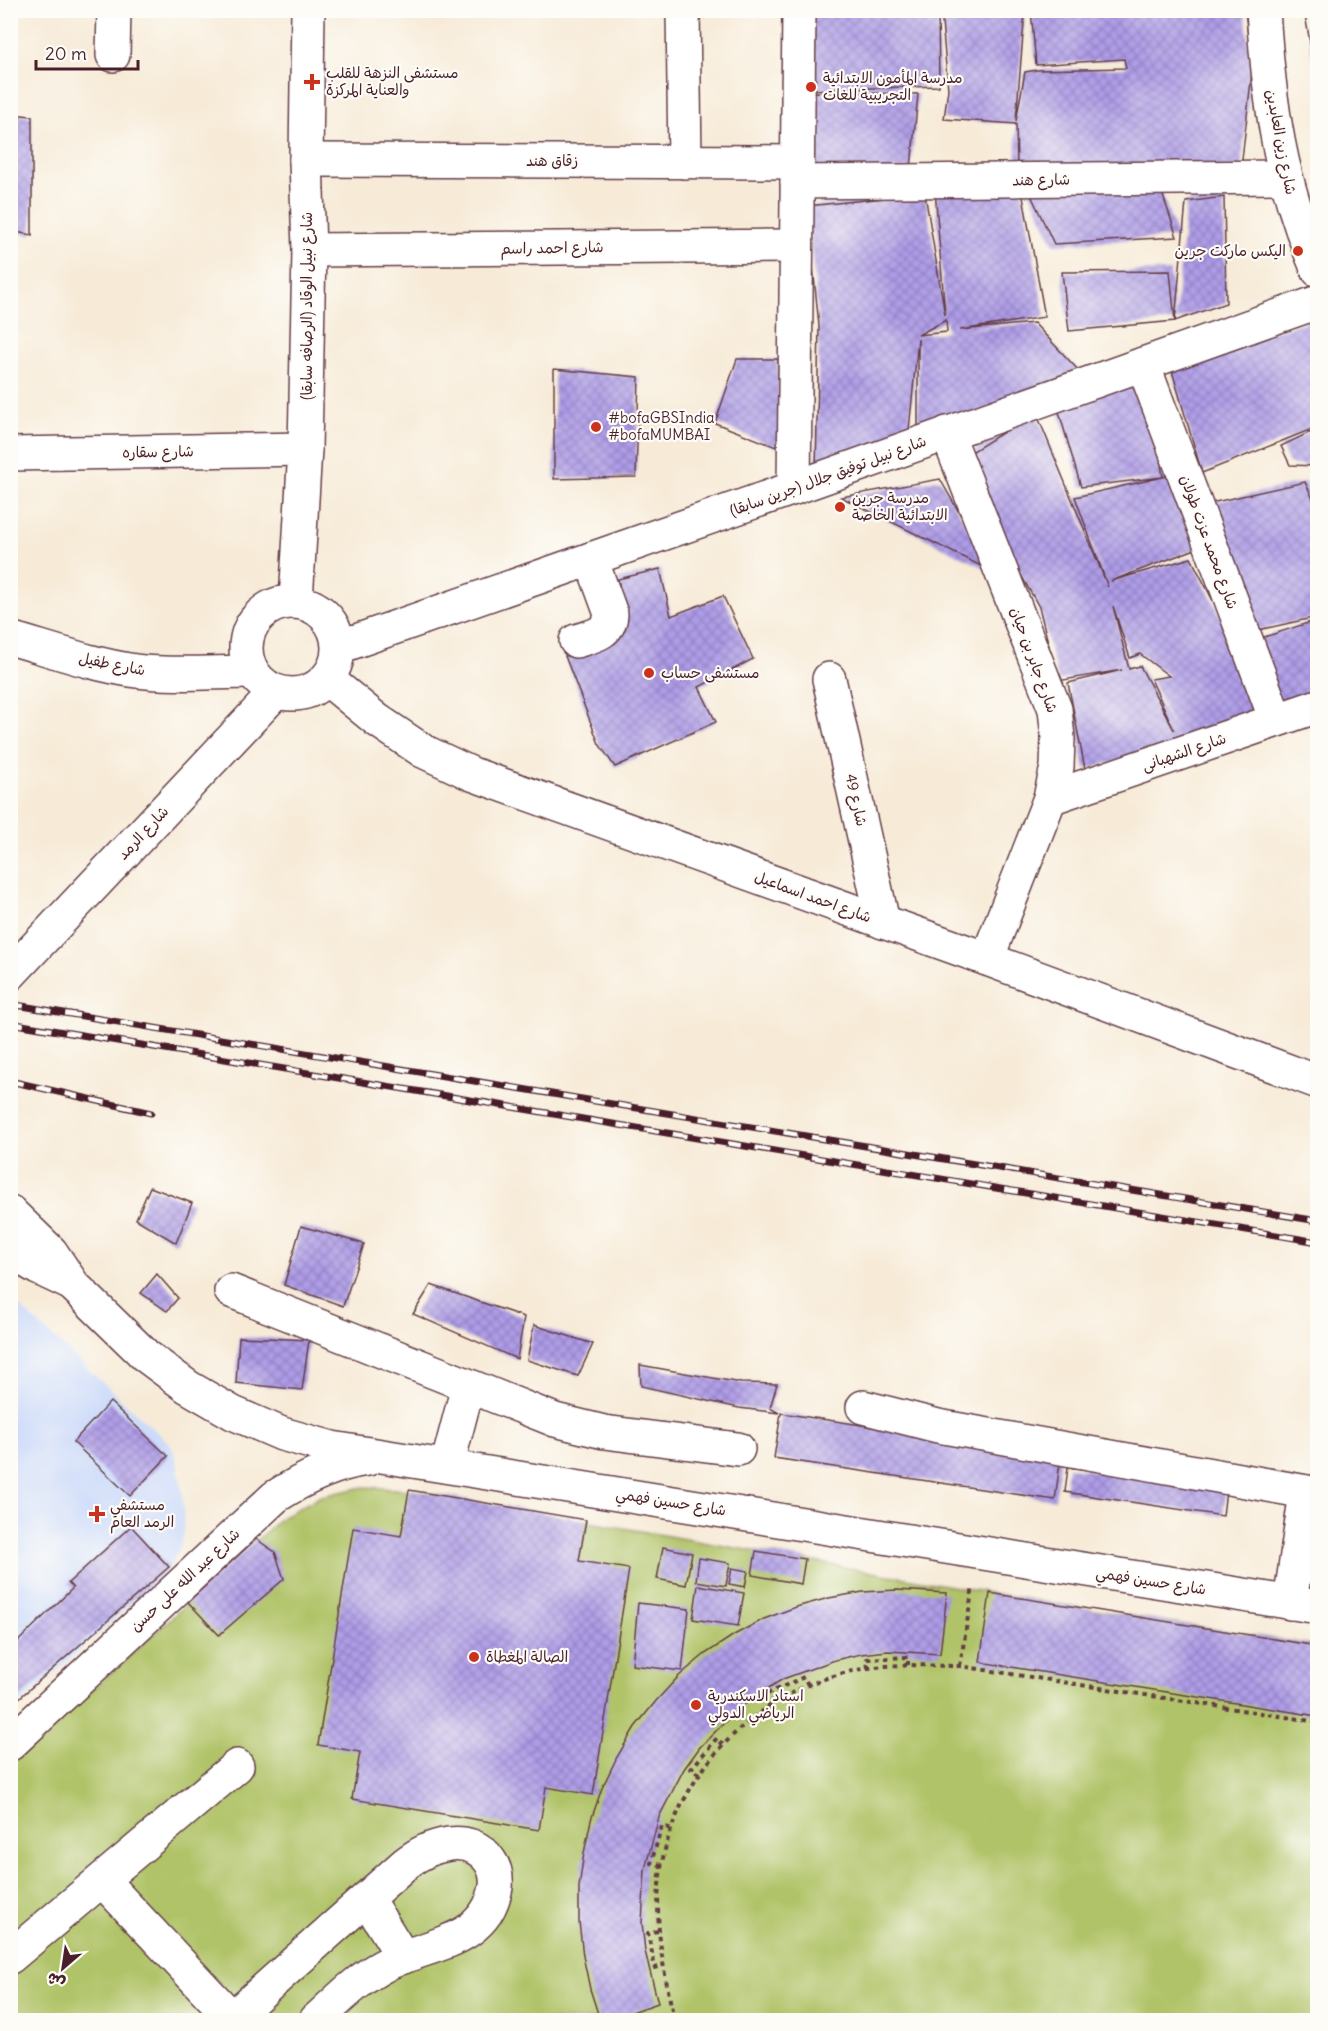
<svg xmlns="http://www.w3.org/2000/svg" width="1328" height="2031" viewBox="0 0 1328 2031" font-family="Delius,'Playpen Sans Arabic',sans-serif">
<defs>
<pattern id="building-cross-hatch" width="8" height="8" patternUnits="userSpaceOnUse" patternTransform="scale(1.5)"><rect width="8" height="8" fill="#ae9ce8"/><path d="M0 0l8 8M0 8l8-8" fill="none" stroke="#907fbc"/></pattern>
</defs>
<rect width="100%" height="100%" fill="#fdfcf7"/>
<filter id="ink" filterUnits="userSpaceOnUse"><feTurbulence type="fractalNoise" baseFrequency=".0167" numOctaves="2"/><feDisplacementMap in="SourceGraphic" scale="12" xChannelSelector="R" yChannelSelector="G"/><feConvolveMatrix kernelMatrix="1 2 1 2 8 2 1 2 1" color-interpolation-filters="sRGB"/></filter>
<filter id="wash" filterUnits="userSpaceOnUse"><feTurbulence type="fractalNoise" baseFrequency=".008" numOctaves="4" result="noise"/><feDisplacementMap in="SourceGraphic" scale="24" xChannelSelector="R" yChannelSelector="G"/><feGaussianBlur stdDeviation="1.35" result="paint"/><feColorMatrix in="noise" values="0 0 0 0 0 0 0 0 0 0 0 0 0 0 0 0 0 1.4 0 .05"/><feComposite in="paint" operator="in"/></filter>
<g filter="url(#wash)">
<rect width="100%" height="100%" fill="#f7ebd8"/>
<!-- built -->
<path fill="#cddbfa" d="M10,1298L171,1445L177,1462L183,1494L184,1533L177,1554L165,1574L11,1712Z"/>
<!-- pitch -->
<path fill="#b0c367" stroke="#7d7149" stroke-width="1.5" d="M364,1487L409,1490L990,1593L1317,1646V2020H11V1764L282,1517L321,1496Z"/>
<g id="blocks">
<!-- building -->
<g fill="url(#building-cross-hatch)" fill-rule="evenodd">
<path d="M807,10H938L939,86L806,90Z"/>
<path d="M941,10H1025L1016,121L1025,72L1037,70L1126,68L1124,59L1036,65L1031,10H1245L1252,72L1241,168L1017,167L1016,124L944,119L948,89Z"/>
<path d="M1304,10H1317V75H1316Z"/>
<path d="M808,92L918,94L911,168L797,182Z"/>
<path d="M10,114L32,116V235L10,231Z"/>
<path d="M1157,178L1177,237L1054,244L1029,191Z"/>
<path d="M1020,180L1045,317L960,330L1034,323L1081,373L918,436V339L908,440L816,472L819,326L807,206L925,194L945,315L935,190ZM946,320L947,332L918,335Z"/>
<path d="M1224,197L1226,303L1175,321L1186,202Z"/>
<path d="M1170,271L1175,321L1069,331L1062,272Z"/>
<path d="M1317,318V427L1202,473L1170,364Z"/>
<path d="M737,359H778L781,449L715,423Z"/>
<path d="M554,369L639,377L636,477L554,479Z"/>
<path d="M1146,372L1163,477L1172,474L1198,548L1111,581L1191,558L1227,628L1264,725L1085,769L1068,683L1122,670L1058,681L1039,607L957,461L1036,412L1108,587L1075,497L1163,477L1081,487L1054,395ZM1113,606L1130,658L1140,654L1169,676L1151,679L1174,730L1140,666L1129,669Z"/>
<path d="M1317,429V466L1290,465L1281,446Z"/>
<path d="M940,479L993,572L841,497Z"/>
<path d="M1305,482L1317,507V617L1258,630L1206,504Z"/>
<path d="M660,569L671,616L723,596L753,659L699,687L716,722L615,767L599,744L565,656L592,642L622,599L618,579Z"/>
<path d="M1317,620V706L1276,720L1255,640Z"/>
<path d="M150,1187L192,1203L176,1243L136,1219Z"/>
<path d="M301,1226L364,1244L343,1306L284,1285Z"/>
<path d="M157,1274L178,1298L167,1311L141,1293Z"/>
<path d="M431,1285L524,1317L517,1359L413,1314Z"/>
<path d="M534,1325L593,1344L578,1376L527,1360Z"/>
<path d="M239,1337L309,1340L302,1390L236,1383Z"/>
<path d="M640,1365L741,1383L777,1384L770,1408L779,1413L739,1408L641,1386Z"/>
<path d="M110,1402L168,1456L130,1496L73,1442Z"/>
<path d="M781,1413L1061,1455L1055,1500L774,1458Z"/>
<path d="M1068,1467L1226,1490L1223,1516L1065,1492Z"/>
<path d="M409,1490L586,1520L579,1561L629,1569L593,1795L546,1787L539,1830L352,1799L360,1752L318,1745L353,1528L401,1536Z"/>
<path d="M131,1526L169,1567L10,1706V1649L73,1588L68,1583Z"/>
<path d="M256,1539L275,1552L284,1579L219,1635L188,1602Z"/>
<path d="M663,1547L692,1553L686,1585L657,1579Z"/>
<path d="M756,1551L805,1559L801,1584L752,1575Z"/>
<path d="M699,1558L730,1563L726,1586L696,1581Z"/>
<path d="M732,1568L748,1571L745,1587L729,1584Z"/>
<path d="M698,1585L744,1593L738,1626L693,1619Z"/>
<path d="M897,1590L947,1593L940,1654L888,1651L861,1654L835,1660L783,1679L760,1693L738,1709L700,1747L684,1769L659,1817L645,1869L642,1923L645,1951L658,2003L609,2020H600L590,1989L583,1956L579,1922V1887L584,1853L591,1820L602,1788L617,1757L635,1727L656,1701L679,1676L705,1654L734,1635L764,1619L796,1607L829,1598L863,1592Z"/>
<path d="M990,1593L1317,1646V1716L980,1662Z"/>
<path d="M638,1603L689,1609L682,1671L632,1665Z"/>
</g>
</g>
</g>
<g filter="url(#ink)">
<use href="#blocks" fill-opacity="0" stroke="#643e45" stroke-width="1.5"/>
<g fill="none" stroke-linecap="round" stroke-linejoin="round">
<defs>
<g id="minor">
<path d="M683,10L685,162"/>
<path d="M1263,10C1269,104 1280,183 1318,270"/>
<path d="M113,55L114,10"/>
<path d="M306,160L797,162"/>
<path d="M797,182L1284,177"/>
<path d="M309,250L796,246"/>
<path d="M1143,364L1276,720"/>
<path d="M947,433L1055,709L1058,738L1057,767L1050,798L987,959"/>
<path d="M10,454L305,449"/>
<path d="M794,488L799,10"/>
<path d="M10,638C52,650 94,665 136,671C174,676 214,672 252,672"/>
<path d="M576,641C592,636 610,634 611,614L591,559"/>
<path d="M339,647L794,488L1318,302"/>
<path d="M327,679L377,720L423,751L472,774L987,959L1318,1082"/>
<path d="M829,679L883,922"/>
<path d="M1050,798L1318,706"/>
<path d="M231,1291L555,1420L604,1432L738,1449"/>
<path d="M863,1407L938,1426L1318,1494"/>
<path d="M447,1466L468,1386"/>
<path d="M1290,1603L1306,1492"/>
<path d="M102,1880L232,2018"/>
<path d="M367,1899L403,1957"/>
<path d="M10,1957L237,1766"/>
<path d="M230,2020L405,1864C428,1846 469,1830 490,1861C495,1868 497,1878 496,1887C485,1946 424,1943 383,1966C357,1980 337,2001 316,2020"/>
</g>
<g id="major">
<path d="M296,601L305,449L309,250L306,160L308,10"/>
<circle cx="292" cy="648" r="46"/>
<path d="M10,974L276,692"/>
<path d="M10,1212L51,1252L73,1285L146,1356L188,1387L233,1413L282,1434L332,1448L1318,1607"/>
<path d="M10,1251L38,1268L72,1284"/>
<path d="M10,1744L275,1497C304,1478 333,1464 368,1459"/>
</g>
</defs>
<!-- minor casing -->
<use href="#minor" stroke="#643e45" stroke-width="36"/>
<!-- major casing -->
<use href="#major" stroke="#643e45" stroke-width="36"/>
<!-- path -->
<g stroke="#643e45" stroke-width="4" stroke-dasharray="4.5 4.5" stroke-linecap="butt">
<path d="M960,1666L973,1586"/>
<path d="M868,1668L867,1659L908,1657V1665"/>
<path d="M774,1703L769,1693L804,1677L808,1685"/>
<path d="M699,1774L691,1769L717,1738L723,1745"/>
<path d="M662,1865L651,1863L662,1826L672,1829"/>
<path d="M658,1931L648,1933L655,1968L663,1966"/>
<path d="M475,2020V2019L487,2020"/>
<path d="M674,2020C665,1975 655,1932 659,1885C668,1776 761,1683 869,1668C899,1663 929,1666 960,1666L1318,1722"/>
</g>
<!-- minor -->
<use href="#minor" stroke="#fff" stroke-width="33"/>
<!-- major -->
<use href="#major" stroke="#fff" stroke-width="33"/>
<defs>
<g id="rail">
<path d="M10,1004L1318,1221"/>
<path d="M10,1023L1318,1242"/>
<path d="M10,1081L151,1113"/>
</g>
</defs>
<!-- rail casing -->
<use href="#rail" stroke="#4a1f2b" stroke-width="7"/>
<!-- rail -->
<use href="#rail" stroke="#fdfcf7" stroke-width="4.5" stroke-dasharray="14" stroke-linecap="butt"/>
</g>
</g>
<!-- markers -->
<g fill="#c8321e" stroke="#fdfcf7" stroke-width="2">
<path d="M309 73h6v6h6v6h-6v6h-6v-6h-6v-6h6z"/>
<circle cx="811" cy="87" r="6"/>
<circle cx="1298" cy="251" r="6"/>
<circle cx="596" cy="427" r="6"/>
<circle cx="840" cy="507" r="6"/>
<circle cx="649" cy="673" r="6"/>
<path d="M94 1505h6v6h6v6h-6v6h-6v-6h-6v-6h6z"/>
<circle cx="474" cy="1657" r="6"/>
<circle cx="696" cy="1705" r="6"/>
</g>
<g text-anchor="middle" stroke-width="4.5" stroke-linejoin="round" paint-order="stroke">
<!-- poi labels -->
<g font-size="15" fill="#4a1f2b" stroke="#fdfcf7" text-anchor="start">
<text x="326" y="78">مستشفى النزهة للقلب<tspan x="326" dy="17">والعناية المركزة</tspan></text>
<text x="823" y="83">مدرسة المأمون الابتدائية<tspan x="823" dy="17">التجريبية للغات</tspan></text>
<text x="1286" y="256" text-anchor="end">اليكس ماركت جرين</text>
<text x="608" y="423">#bofaGBSIndia<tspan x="608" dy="17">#bofaMUMBAI</tspan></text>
<text x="852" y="503">مدرسة جرين<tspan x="852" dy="17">الابتدائية الخاصة</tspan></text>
<text x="661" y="678">مستشفى حساب</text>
<text x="110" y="1510">مستشفي<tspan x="110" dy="17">الرمد العام</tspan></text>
<text x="486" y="1662">الصالة المغطاة</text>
<text x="708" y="1701">استاد الاسكندرية<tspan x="708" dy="17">الرياضي الدولي</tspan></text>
</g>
<!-- street labels -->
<g font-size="15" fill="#4a1f2b" stroke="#fdfcf7">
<text transform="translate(1281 142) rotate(79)" y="5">شارع زين العابدين</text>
<text x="552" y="166">زقاق هند</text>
<text transform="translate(1041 180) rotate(-1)" y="5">شارع هند</text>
<text transform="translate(552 248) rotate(-1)" y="5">شارع احمد راسم</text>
<text transform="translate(307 306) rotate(-90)" y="5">شارع نبيل الوقاد (الرصافه سابقا)</text>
<text transform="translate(158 452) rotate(-1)" y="5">شارع سقاره</text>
<text transform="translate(828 476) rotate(-20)" y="5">شارع نبيل توفيق جلال (جرين سابقا)</text>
<text transform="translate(1209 542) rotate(70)" y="5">شارع محمد عزت طولان</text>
<text transform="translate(1034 660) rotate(70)" y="5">شارع جابر بن حيان</text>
<text transform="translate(112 664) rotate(11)" y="5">شارع طفيل</text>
<text transform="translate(1184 752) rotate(-19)" y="5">شارع الشهبانى</text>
<text transform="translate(856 800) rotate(77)" y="5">شارع 49</text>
<text transform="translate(143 833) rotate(-47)" y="5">شارع الرمد</text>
<text transform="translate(813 897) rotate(20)" y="5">شارع احمد اسماعيل</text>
<text transform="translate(671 1502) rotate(9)" y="5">شارع حسين فهمي</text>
<text transform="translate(185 1580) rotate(-43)" y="5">شارع عبد الله على حسن</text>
<text transform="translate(1151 1581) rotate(9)" y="5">شارع حسين فهمي</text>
</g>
</g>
<!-- margin -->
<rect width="1328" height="2031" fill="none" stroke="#fdfcf7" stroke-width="36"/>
<!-- north arrow -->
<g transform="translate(63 1968) rotate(209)" stroke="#fdfcf7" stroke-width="4.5" paint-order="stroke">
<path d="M0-4.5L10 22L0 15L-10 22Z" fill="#4a1f2b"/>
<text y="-9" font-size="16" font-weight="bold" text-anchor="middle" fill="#4a1f2b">ش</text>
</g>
<!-- scale -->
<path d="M36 60v9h102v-9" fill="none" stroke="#4a1f2b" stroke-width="3"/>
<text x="45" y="60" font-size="18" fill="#4a1f2b" stroke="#fdfcf7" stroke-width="4.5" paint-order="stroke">20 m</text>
</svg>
